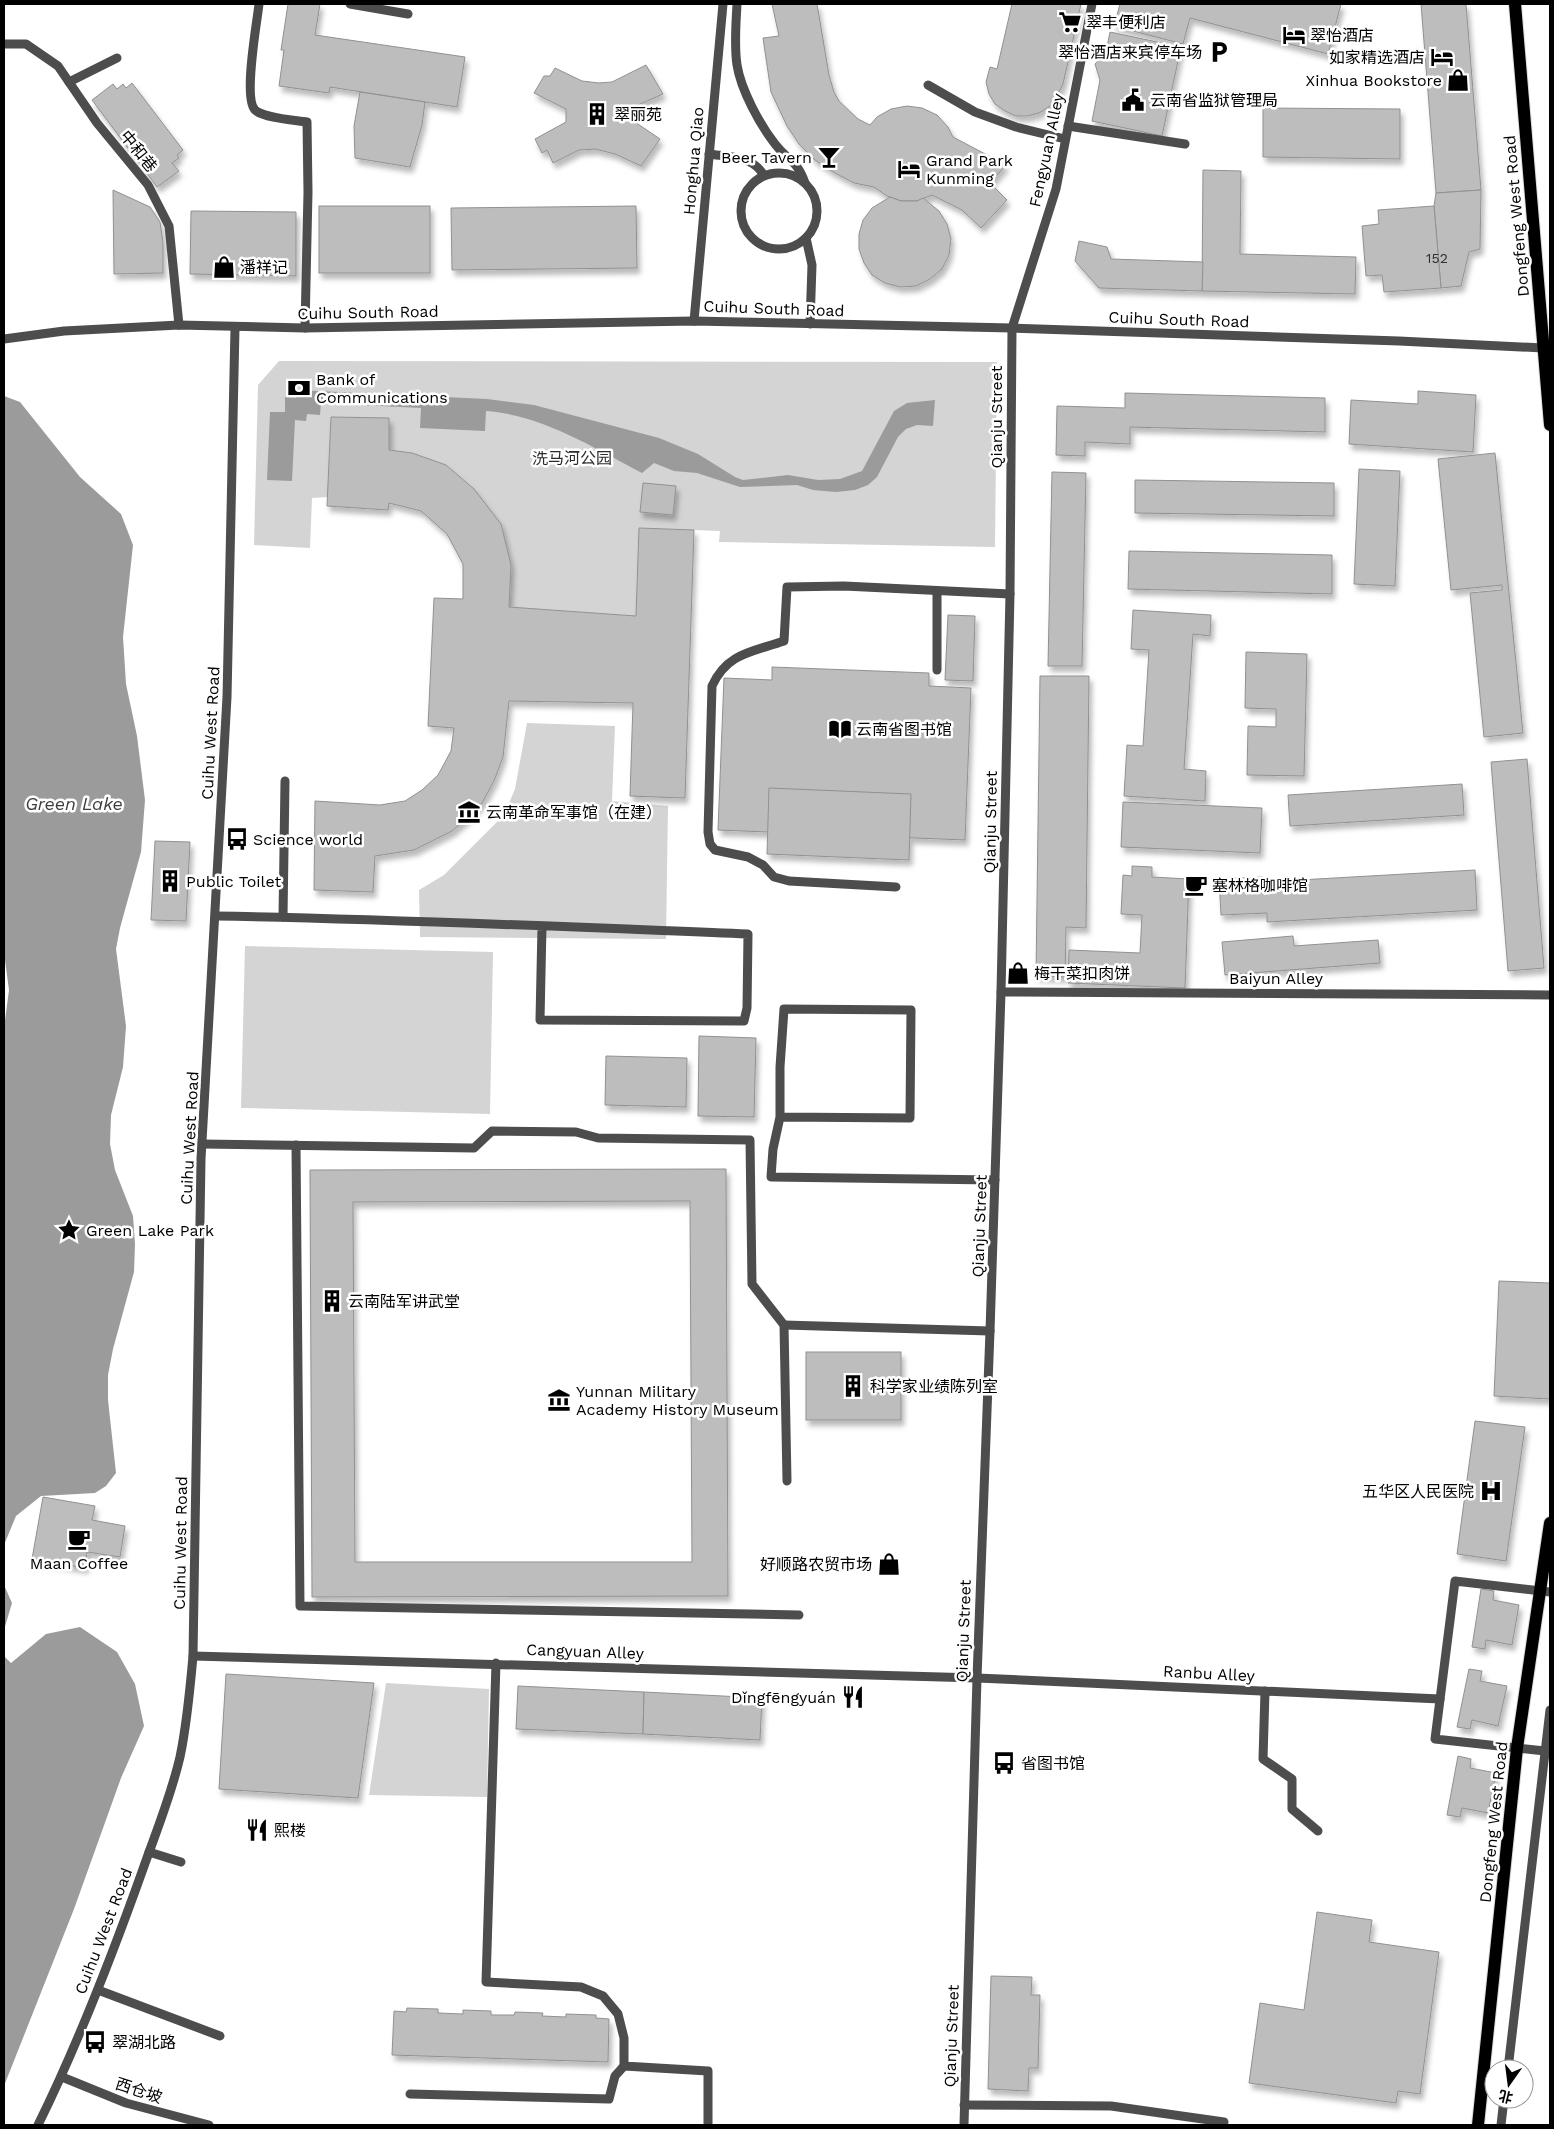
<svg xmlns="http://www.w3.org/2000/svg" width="1554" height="2129" viewBox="0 0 1554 2129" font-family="'Work Sans','Noto Sans SC',sans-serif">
<defs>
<filter id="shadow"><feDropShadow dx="3" dy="5.5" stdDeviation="2.5" flood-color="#0004"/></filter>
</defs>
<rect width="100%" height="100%" fill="#fff"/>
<!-- green -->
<g fill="#d4d4d4">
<path d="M279,361L997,362L995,547L719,542L720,531L639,528L636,616L509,607L511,565L501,524L474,489L446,465L412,453L389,450V418L331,417L328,497L312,498L310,548L254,545L258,385Z"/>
<path d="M527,723L615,726L612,801L668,806L666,939L420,937L419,890L444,875L504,815L515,789Z"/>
<path d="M245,946L493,952L490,1114L241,1108Z"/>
<path d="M386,1683L489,1689L487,1797L369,1795Z"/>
</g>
<!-- water -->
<g fill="#9b9b9b">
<path d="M297,390L487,399L534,405L659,438L698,454L735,477L743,480L788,475L818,480L840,479L862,471L894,411L907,403L935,400L933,426L917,425L906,429L898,437L877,477L868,485L855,490L836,492L813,490L797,485L740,487L697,473L674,471L654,463L642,473C595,448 539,414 486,411L485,431L420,428L421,408L321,403L320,415L307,414L306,421L295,420L292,481L267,480L270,412H285V397L296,398Z"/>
<path d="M4,396L20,402L80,477L121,514L133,545L123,637L126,684L137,736L145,800L141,852L120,928L116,949L126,1026L123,1067L111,1115L110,1144L115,1170L133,1216L135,1244L134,1272L113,1349L108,1375V1400L116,1473L106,1486L95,1493L41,1496L16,1516L4,1545V1028L9,990L4,953Z"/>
<path d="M4,1585L12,1603L4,1630Z"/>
<path d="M80,1627L117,1652L135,1684L144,1726L121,1778L74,1909L4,2086V1656L11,1663L46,1634Z"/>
</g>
<!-- building -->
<g fill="#bdbdbd" stroke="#919191" fill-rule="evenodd" filter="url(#shadow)">
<path d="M288,4H320L315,35L465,57L457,107L330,87L329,93L279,86L284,50H281Z"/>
<path d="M772,4H817L829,75L834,92L839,101L858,119L870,125L877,117L891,109L907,106L922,108L937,115L948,127L953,137L1006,165L990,183L1007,200L981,228L962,210L932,195L917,201H901L887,196L874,187L854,183L833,172L815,160L799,144L787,126L771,92L763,38L779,36Z"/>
<path d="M1012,4H1081L1063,84L1056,98L1049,107L1039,113L1027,116H1016L1005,111L995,104L989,94L986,82L990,67L997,69Z"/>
<path d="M1120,4H1341L1328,54L1190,18L1183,44L1114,26Z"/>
<path d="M1421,4H1466L1481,190L1436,193Z"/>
<path d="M1110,32L1181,47L1162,136L1092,121L1100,80L1095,64L1106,52Z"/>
<path d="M646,65L663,94L629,109V118L660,139L641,166L615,154L595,149L579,150L553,163L547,150L542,153L535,139L566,122V109L534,93L544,76H550L555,68L582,81L599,83L612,82Z"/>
<path d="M132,83L183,150L177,155L179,158L172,163L179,171L157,187L92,100L113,84L117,89L123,84L126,88Z"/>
<path d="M360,92L425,102L422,125L410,167L355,158L354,126Z"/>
<path d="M1263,108L1400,109V159L1263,157Z"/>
<path d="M1203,170L1241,171L1240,254L1356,257L1355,294L1202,291Z"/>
<path d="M113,190L150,207L160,222L163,243V273L114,274Z"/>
<path d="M1481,190L1480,249L1469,252L1461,286L1441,288L1434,206L1436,193Z"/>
<path d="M890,197L901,201H917L923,198L939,211L947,224L951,239L949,255L942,269L930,279L916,286L900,287L885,283L872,275L864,263L859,249V234L863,220L872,208Z"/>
<rect x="319" y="206" width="111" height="67"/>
<path d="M636,206L637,268L452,270L451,208Z"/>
<path d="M1434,206L1441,288L1384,292L1382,275L1366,276L1362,226L1379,224L1378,210Z"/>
<path d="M191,211L296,212V276L190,274Z"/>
<path d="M1079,241L1107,247L1111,259L1203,262L1202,291L1099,288L1075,261Z"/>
<path d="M1418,391L1476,395L1473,452L1349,444L1351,400L1418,404Z"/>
<path d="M1125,393L1325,398V432L1130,427V444L1085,442V456L1056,455L1057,406L1125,408Z"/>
<path d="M331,417L389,418V450L412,453L446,465L474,489L501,524L511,565L509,607L636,616L639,528L694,530L685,798L630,796L633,703L509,701L503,757L494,781L482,803L467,818L452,831L414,850L375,856L373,892L314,890L315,801L380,805L405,801L422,790L438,775L451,751L454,728L428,726L434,598L463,599V564L447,534L421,511L389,503L388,510L327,506Z"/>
<path d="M1495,453L1523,733L1484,737L1470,593L1502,590V585L1451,590L1438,459Z"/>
<path d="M1359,469L1400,471L1395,586L1354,584Z"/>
<path d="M1052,472L1086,473L1082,666H1048Z"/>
<path d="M1135,480L1334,483V516L1135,513Z"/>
<path d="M643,483L676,486L673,515L640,512Z"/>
<path d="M1129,551L1332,555V594L1128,589Z"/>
<path d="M1133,610L1211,615L1210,636L1193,634L1184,769L1206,771L1205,801L1124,796L1127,745L1143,746L1149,650L1131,649Z"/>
<path d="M948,615L975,616L973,681L945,680Z"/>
<path d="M1246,652L1307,654L1304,776L1247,775L1248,726L1276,727V709L1245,708Z"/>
<path d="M772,667L929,673V686L971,688L965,840L718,830L724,678L772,680Z"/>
<path d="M1040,676H1089L1086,928L1066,927L1065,977L1036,976Z"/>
<path d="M1527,759L1544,968L1508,971L1491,762Z"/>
<path d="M1462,784L1464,815L1290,826L1288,795Z"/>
<path d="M769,788L911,794L909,860L767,854Z"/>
<path d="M1123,802L1262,808L1260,853L1121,847Z"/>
<path d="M155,841L190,842L186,921L151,920Z"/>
<path d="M1132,866L1152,867V877L1189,879L1185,988L1068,983L1069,950L1140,953L1142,915L1121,914L1123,875L1132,876Z"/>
<path d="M1475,870L1477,910L1267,922V913L1221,915L1219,879L1263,877L1264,882Z"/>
<path d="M1293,936L1294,946L1378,940L1380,963L1225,975L1222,942Z"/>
<path d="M699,1036L756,1038L754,1117L698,1116Z"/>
<path d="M606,1056L687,1058L686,1107L605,1105Z"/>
<path d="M726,1169L728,1596L312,1597L310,1170ZM690,1201L692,1562H355L353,1202Z"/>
<path d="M1499,1281L1550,1283V1399L1494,1396Z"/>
<rect x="806" y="1352" width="95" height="68"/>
<path d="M1475,1421L1525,1427L1506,1561L1457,1554Z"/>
<path d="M43,1497L95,1506L92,1520L125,1526L120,1557L87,1552L85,1568L32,1559Z"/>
<path d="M1481,1589L1494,1591L1493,1600L1519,1605L1512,1645L1486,1640L1485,1649L1472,1647Z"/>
<path d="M1469,1669L1482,1671L1480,1681L1507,1686L1498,1726L1472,1720L1470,1729L1457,1727Z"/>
<path d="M226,1674L374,1683L358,1798L219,1789Z"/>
<path d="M518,1686L644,1692L643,1734L516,1729Z"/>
<path d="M644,1692L762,1698L760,1740L643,1734Z"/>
<path d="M1458,1756L1471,1759L1470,1768L1496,1773L1488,1813L1462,1808L1460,1817L1447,1815Z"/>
<path d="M1317,1912L1372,1920L1369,1942L1439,1952L1420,2094L1398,2091L1396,2103L1249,2083L1260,2003L1304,2010Z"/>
<path d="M991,1976L1032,1977L1031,1995H1040L1038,2068H1029L1028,2091L988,2089Z"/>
<path d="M407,2008L438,2009V2013L463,2014V2010L491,2011V2015H514L515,2012L543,2013L542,2016L566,2017V2014L596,2015V2018L609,2019L608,2062L392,2055L394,2011L406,2012Z"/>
</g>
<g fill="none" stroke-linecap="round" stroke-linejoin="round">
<defs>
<g id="major">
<path d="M1515,4L1550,425"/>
<path d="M1478,2125L1517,1748L1550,1523"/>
</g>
</defs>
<!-- major casing -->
<use href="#major" stroke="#dbdbdb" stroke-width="14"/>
<!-- minor -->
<g stroke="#4d4d4d" stroke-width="9">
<path d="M259,4C257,23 243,98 255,110C264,118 295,120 307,122L308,192L305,328"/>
<path d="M350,4L408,14"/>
<path d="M737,4C736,24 734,45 737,65C741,90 760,125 775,144C788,161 797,160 805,183"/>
<path d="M4,44H26L58,66L97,123L148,185L169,226L179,325"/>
<path d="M69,82L117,58"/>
<path d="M928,85L975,112L1016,127L1065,139"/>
<path d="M1068,126L1185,144"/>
<path d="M709,154C729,157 754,156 764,176"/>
<circle cx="779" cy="211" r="38"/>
<path d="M806,238L812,265L810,324"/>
<path d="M694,321L723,4"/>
<path d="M4,339L64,331L179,325L305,328L694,321L1012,328L1399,341L1543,348"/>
<path d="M937,670V591"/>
<path d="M896,887L789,881L774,877L763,865L748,857L715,850L710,844L708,832L712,686C727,653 752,652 784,641L787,587L844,586L1010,594"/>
<path d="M216,916C393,919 571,927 748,934L747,1008L744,1021L540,1020L542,926"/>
<path d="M283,917L285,781"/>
<path d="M1001,992L1550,995"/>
<path d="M780,1117L910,1118L911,1010L784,1009L780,1067V1117L773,1149L771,1177L995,1180"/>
<path d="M202,1144L474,1148L492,1131L576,1132L598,1138L750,1140L752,1284L784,1325L787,1481"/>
<path d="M296,1145L300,1606L799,1615"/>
<path d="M784,1325L990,1331"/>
<path d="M193,1656L977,1678L1440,1699"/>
<path d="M496,1663L486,1982L581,1987L603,1996L618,2014L624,2038V2066L708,2071V2125"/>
<path d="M1265,1691L1263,1759L1292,1779V1809L1318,1831"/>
<path d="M1545,1751L1435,1739L1455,1581L1550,1592"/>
<path d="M149,1852L181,1862"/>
<path d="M98,1990L220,2036"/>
<path d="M1508,2069L1550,1710"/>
<path d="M62,2077L126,2103L209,2125"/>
<path d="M410,2094L609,2099L615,2076L624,2066"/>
<path d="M964,2105L1111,2106L1224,2122"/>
<path d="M38,2125C79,2042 112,1956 143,1869C156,1832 171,1796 180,1757C187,1724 190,1690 193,1656L201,1159L227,697L235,328"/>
<path d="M964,2125L977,1678L990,1331L1001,992L1010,594L1012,328L1056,189L1092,4"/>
<path d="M1501,2125L1504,2099"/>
</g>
<!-- major -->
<use href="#major" stroke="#000" stroke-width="12"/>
</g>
<!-- icons -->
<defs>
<symbol id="supermarket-bare" viewBox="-9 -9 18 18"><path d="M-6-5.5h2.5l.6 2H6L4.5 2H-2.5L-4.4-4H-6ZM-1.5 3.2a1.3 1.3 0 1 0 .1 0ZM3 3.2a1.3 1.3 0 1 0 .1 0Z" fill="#000" stroke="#fff" stroke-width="2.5" paint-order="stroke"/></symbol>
<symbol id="hotel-bare" viewBox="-9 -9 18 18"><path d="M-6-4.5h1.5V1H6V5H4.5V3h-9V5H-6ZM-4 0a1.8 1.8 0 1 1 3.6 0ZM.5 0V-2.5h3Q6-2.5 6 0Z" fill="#000" stroke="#fff" stroke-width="2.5" paint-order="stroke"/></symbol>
<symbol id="parking-bare" viewBox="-9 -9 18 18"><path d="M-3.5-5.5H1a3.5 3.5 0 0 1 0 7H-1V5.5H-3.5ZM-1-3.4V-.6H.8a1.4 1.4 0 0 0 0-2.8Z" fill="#000" stroke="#fff" stroke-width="2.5" paint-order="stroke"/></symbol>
<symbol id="shop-bare" viewBox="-9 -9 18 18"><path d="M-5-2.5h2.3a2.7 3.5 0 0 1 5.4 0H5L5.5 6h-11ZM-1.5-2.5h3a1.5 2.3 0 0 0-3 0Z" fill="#000" stroke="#fff" stroke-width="2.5" paint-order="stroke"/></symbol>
<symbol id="civic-bare" viewBox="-9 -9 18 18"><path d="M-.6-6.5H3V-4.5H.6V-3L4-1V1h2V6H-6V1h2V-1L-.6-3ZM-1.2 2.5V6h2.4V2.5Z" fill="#000" stroke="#fff" stroke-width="2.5" paint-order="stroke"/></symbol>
<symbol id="building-bare" viewBox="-9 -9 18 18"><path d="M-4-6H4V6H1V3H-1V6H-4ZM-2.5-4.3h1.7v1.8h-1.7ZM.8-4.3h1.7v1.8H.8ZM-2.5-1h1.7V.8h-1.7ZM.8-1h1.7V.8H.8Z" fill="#000" stroke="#fff" stroke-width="2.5" paint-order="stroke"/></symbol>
<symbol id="bar-bare" viewBox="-9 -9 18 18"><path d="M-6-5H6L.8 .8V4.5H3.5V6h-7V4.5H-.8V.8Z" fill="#000" stroke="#fff" stroke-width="2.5" paint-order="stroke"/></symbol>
<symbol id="bank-bare" viewBox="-9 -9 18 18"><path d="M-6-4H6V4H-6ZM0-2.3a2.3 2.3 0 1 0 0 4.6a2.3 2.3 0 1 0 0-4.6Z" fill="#000" stroke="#fff" stroke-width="2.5" paint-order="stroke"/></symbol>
<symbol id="library-bare" viewBox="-9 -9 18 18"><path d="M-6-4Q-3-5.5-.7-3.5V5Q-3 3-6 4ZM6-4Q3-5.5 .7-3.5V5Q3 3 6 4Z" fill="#000" stroke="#fff" stroke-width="2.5" paint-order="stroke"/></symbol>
<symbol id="museum-bare" viewBox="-9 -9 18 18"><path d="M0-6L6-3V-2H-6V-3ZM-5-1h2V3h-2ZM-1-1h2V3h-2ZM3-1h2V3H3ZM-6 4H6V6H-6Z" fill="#000" stroke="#fff" stroke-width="2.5" paint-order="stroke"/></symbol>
<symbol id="bus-bare" viewBox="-9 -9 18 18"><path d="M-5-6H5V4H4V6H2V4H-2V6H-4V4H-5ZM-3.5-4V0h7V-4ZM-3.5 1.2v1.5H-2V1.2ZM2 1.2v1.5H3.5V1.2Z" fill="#000" stroke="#fff" stroke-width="2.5" paint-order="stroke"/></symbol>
<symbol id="cafe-bare" viewBox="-9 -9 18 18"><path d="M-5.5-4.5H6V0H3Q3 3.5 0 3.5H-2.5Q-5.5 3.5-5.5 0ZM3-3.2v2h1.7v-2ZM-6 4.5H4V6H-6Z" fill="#000" stroke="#fff" stroke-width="2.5" paint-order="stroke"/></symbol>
<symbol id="sight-bare" viewBox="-9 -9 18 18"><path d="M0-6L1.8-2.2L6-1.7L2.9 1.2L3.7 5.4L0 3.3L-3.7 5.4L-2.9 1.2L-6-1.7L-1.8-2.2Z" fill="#000" stroke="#fff" stroke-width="2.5" paint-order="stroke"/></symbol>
<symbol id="hospital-bare" viewBox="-9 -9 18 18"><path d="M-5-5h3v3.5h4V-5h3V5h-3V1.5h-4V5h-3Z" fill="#000" stroke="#fff" stroke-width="2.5" paint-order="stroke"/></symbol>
<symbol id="restaurant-bare" viewBox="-9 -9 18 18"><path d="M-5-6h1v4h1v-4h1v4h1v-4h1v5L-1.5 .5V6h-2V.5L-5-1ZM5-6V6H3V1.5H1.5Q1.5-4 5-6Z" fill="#000" stroke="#fff" stroke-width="2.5" paint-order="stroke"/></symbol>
</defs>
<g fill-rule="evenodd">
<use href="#supermarket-bare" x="1054" y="6" width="32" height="32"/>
<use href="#hotel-bare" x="1278" y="19" width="32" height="32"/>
<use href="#parking-bare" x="1203" y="36" width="32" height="32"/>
<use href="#hotel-bare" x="1426" y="41" width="32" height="32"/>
<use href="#shop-bare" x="1442" y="64" width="32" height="32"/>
<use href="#civic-bare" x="1117" y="84" width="32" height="32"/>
<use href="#building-bare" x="581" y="98" width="32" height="32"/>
<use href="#bar-bare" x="813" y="141" width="32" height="32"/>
<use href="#hotel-bare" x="893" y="153" width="32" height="32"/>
<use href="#shop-bare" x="208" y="251" width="32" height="32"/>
<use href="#bank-bare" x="283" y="372" width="32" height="32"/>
<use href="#library-bare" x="824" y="713" width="32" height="32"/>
<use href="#museum-bare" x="453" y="796" width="32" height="32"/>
<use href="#bus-bare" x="221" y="823" width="32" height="32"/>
<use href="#building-bare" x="154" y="865" width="32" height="32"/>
<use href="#cafe-bare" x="1180" y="869" width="32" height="32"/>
<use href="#shop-bare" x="1002" y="957" width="32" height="32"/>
<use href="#sight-bare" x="53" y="1214" width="32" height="32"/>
<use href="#building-bare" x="316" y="1285" width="32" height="32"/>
<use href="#building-bare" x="837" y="1370" width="32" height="32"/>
<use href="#museum-bare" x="543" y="1384" width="32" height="32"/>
<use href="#hospital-bare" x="1475" y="1475" width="32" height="32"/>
<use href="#cafe-bare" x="63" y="1523" width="32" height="32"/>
<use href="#shop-bare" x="873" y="1548" width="32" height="32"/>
<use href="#restaurant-bare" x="837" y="1681" width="32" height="32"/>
<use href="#bus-bare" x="988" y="1747" width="32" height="32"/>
<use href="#restaurant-bare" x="241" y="1814" width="32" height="32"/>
<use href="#bus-bare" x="79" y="2026" width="32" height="32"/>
</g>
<g text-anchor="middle" stroke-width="5" stroke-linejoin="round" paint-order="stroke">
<!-- number labels -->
<g font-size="14" fill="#2f2f2f">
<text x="1437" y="263">152</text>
</g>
<!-- poi labels -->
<g font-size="16" fill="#000" stroke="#fff" text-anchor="start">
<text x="1086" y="28">翠丰便利店</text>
<text x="1310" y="41">翠怡酒店</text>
<text x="1202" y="58" text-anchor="end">翠怡酒店来宾停车场</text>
<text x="1425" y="63" text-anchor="end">如家精选酒店</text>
<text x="1442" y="86" text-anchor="end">Xinhua Bookstore</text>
<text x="1150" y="106">云南省监狱管理局</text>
<text x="614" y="120">翠丽苑</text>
<text x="812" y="163" text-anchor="end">Beer Tavern</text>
<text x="926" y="166">Grand Park<tspan x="926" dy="18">Kunming</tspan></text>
<text x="240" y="273">潘祥记</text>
<text x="316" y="385">Bank of<tspan x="316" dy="18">Communications</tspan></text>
<text x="856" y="735">云南省图书馆</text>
<text x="486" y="818">云南革命军事馆（在建）</text>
<text x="253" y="845">Science world</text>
<text x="186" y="887">Public Toilet</text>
<text x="1212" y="891">塞林格咖啡馆</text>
<text x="1034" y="979">梅干菜扣肉饼</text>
<text x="86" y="1236">Green Lake Park</text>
<text x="348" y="1307">云南陆军讲武堂</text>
<text x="870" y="1392">科学家业绩陈列室</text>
<text x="576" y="1397">Yunnan Military<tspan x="576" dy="18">Academy History Museum</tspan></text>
<text x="1474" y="1497" text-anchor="end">五华区人民医院</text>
<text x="79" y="1569" text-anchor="middle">Maan Coffee</text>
<text x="872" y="1570" text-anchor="end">好顺路农贸市场</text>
<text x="836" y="1703" text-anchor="end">Dǐngfēngyuán</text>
<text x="1021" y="1769">省图书馆</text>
<text x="274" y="1836">熙楼</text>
<text x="112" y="2048">翠湖北路</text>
</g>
<!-- street labels -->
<g font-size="16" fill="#000" stroke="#fff">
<text transform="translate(1046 150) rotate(-78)" y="6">Fengyuan Alley</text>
<text transform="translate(139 151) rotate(51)" y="6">中和巷</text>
<text transform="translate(693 161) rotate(-85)" y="6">Honghua Qiao</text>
<text transform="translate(1516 216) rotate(-95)" y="6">Dongfeng West Road</text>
<text transform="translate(774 308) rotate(2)" y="6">Cuihu South Road</text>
<text transform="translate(368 312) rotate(-1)" y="6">Cuihu South Road</text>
<text transform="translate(1179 319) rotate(2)" y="6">Cuihu South Road</text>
<text transform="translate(996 417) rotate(-90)" y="6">Qianju Street</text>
<text transform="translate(210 733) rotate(-87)" y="6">Cuihu West Road</text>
<text transform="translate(990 822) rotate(-89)" y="6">Qianju Street</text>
<text x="1276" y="984">Baiyun Alley</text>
<text transform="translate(189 1138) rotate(-87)" y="6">Cuihu West Road</text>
<text transform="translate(979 1226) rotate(-88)" y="6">Qianju Street</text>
<text transform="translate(180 1543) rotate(-89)" y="6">Cuihu West Road</text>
<text transform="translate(963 1631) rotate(-88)" y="6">Qianju Street</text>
<text transform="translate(585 1651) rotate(2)" y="6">Cangyuan Alley</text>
<text transform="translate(1209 1673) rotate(3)" y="6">Ranbu Alley</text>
<text transform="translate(1493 1822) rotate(-84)" y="6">Dongfeng West Road</text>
<text transform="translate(103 1931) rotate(-69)" y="6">Cuihu West Road</text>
<text transform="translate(951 2036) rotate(-88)" y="6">Qianju Street</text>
<text transform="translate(139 2090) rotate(18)" y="6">西仓坡</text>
</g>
<!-- park labels -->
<g font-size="16" fill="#2b2b2b" stroke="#fff">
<text x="572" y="464">洗马河公园</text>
</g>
<!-- water labels -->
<g font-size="18" font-style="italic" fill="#3c3c3c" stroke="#fff">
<text x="74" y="810">Green Lake</text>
</g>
</g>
<!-- border -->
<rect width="1554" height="2129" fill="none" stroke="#000000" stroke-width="10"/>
<!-- north arrow -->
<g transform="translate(1509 2084) rotate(194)"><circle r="24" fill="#ffffff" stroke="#999999"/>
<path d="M0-4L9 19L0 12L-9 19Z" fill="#000000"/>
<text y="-8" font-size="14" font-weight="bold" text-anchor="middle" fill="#000000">北</text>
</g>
</svg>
